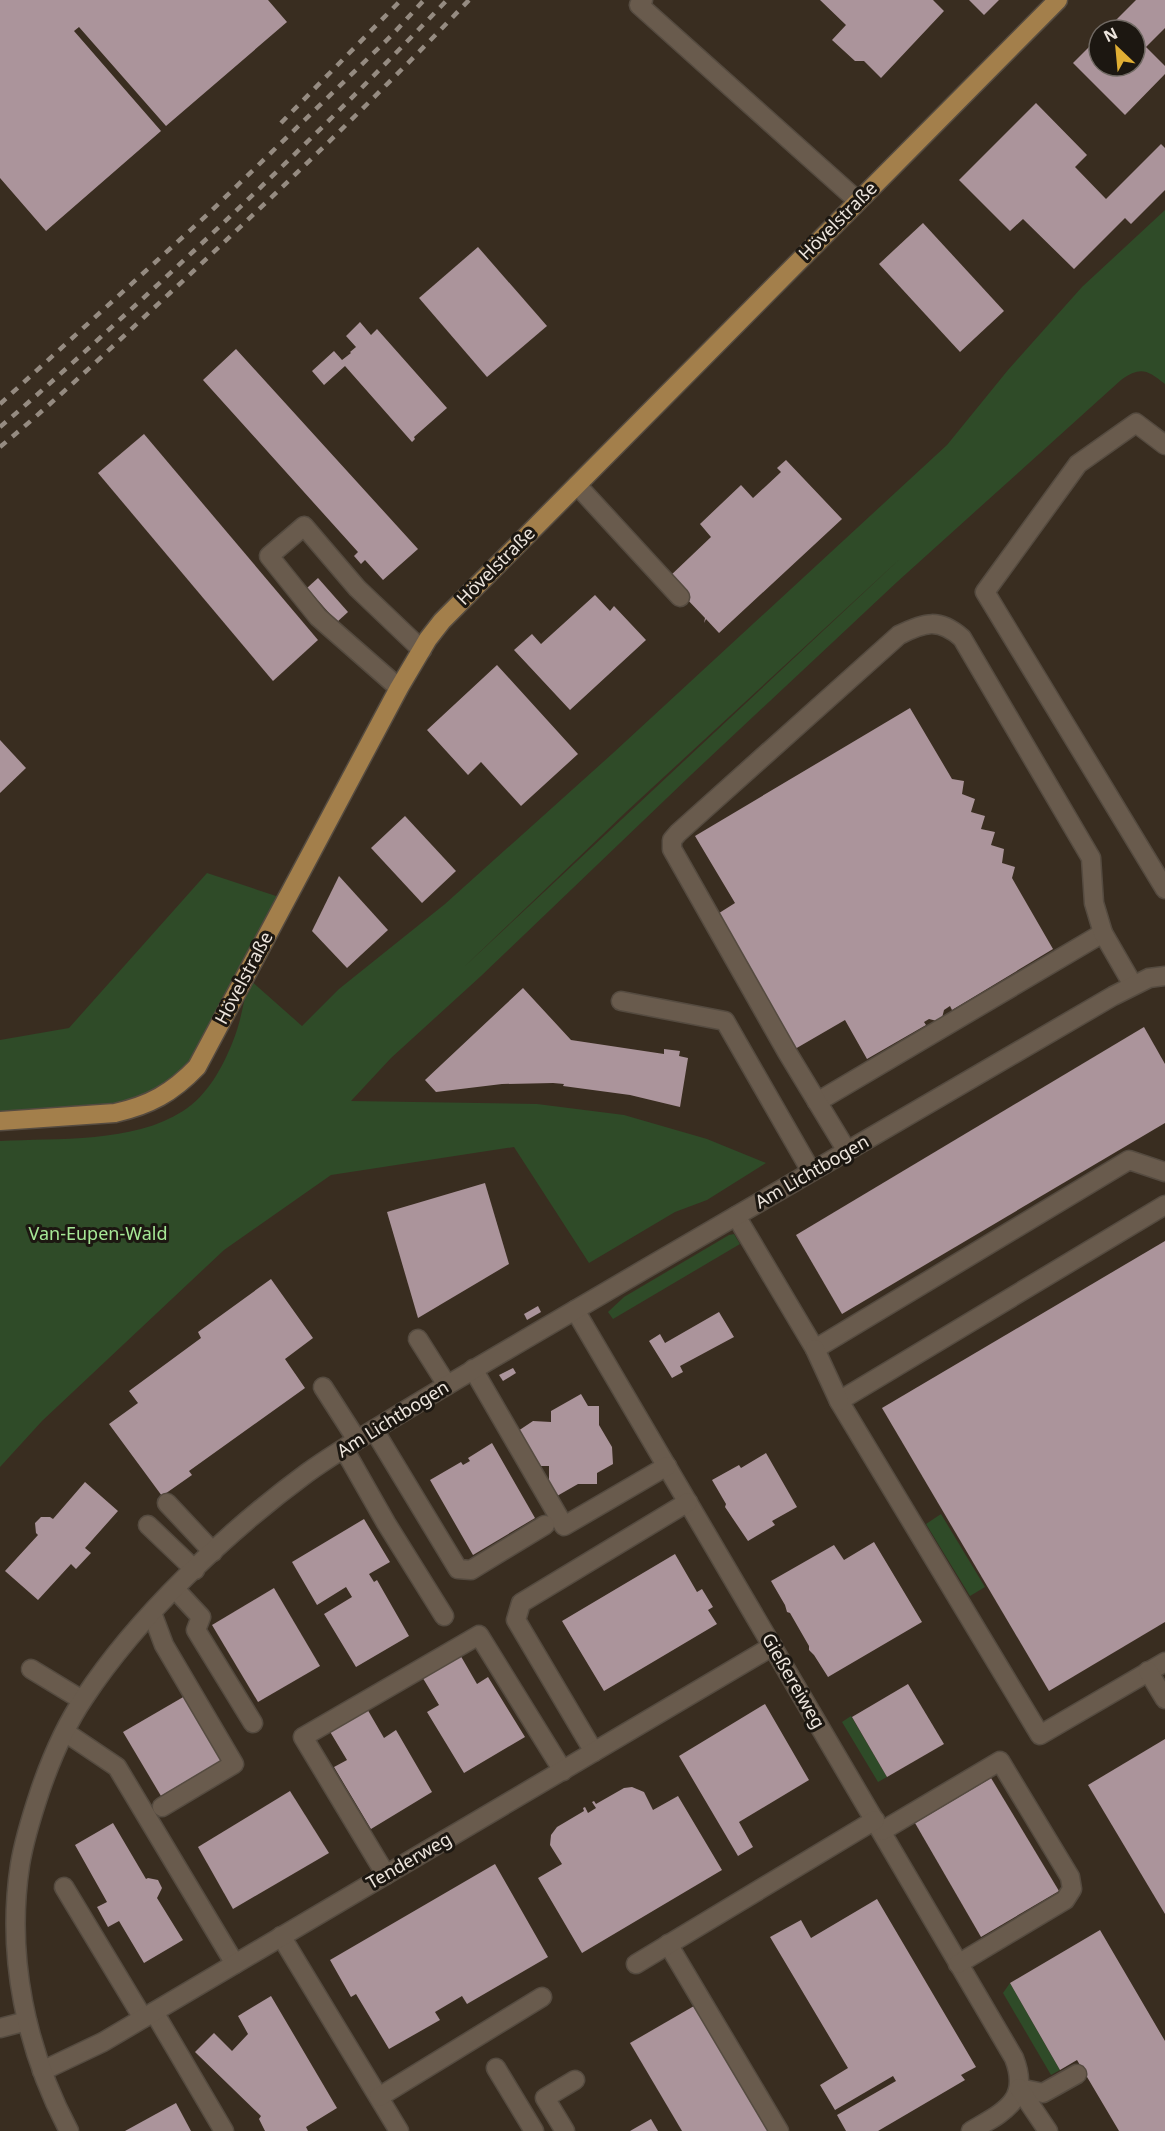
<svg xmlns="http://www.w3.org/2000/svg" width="1165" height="2131" viewBox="0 0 1165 2131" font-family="'Noto Sans',sans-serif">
<rect width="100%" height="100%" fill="#392d20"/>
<!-- green -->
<g fill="#2f4b28" fill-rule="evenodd">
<path d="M1165,210V384C1147,370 1141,366 1121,380L897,582L692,774L481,976L391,1058L351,1101L537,1104L624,1115L707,1139L766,1163L707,1200L675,1212L589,1263L514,1147L331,1175L224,1250L42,1421L0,1467V1141C57,1138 134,1143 183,1111C207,1096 223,1067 233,1041C241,1022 244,999 249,979L302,1026L339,989L445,904L612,754L947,445L1008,370L1082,287ZM903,556L464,967L626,812Z"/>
<path d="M207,873L282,898L182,1077L130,1105L0,1117V1040L69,1028Z"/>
<path d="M734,1234L740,1244L613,1319L608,1312L624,1297L729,1235Z"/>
<path d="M941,1514L985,1587L970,1596L926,1524Z"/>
<path d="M851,1716L887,1777L878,1782L842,1722Z"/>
<path d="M1010,1983L1060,2070L1051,2075L1003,1993Z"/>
</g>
<!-- building -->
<g fill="#ab949b">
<path d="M0,0H268L287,22L166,126L79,27L74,31L161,131L46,231L0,178Z"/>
<path d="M820,0H933L944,11L881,78L864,61H855L832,40L846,25Z"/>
<path d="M969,0H999L984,15Z"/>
<path d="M1136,0H1165V28L1146,47L1165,66V74L1125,115L1073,63L1099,37V66H1135V30H1106Z"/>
<path d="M1036,103L1087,155L1075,167L1106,199L1161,144L1165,148V190L1131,224L1125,218L1074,269L1023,219L1010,231L959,180Z"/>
<path d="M923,223L1004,311L960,352L879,264Z"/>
<path d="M478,247L547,326L487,377L419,298Z"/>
<path d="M360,322L371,335L377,329L447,408L414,437L415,439L412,442L345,366L324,385L312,371L334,351L342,360L351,353L350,352L356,347L346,336Z"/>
<path d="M236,349L418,549L383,580L365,560L361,564L354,556L358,552L203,380Z"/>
<path d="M144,434L318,640L273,681L98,473Z"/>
<path d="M786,460L842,519L719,633L706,619L704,623L705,618L664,575L669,577L711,537L700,524L741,485L753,498L781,472L777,468Z"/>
<path d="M318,578L348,612L337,622L307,588Z"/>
<path d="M595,595L610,611L614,606L646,640L570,710L514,650L532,634L541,644Z"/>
<path d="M497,665L578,754L521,806L481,762L468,775L427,730Z"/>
<path d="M910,708L952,779L964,781L962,794L975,799L971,812L985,816L981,829L995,832L991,845L1004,849L1002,863L1015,867L1012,878L1053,949L952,1010L950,1006L944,1010L941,1022L929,1019L924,1022L926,1025L867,1059L845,1020L795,1049L716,915L735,903L695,836Z"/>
<path d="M0,740L26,768L0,793Z"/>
<path d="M405,816L456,871L422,903L371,848Z"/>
<path d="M339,876L388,930L347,968L312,931Z"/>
<path d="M523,988L571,1040L664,1054V1049L680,1051L679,1056L688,1058L680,1107L630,1095L563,1086L564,1084L553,1083L502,1084L436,1092L425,1080Z"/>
<path d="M1144,1027L1165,1064V1123L842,1314L796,1235Z"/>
<path d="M485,1183L509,1264L418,1318L387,1212Z"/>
<path d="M1165,1241V1622L1049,1691L882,1408Z"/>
<path d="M271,1279L313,1338L285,1359L305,1388L189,1471L192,1475L162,1496L109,1424L138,1403L129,1391L201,1338L198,1332Z"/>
<path d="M538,1306L541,1312L527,1320L524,1314Z"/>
<path d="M719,1312L734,1337L680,1366L683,1372L672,1378L649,1341L660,1334L665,1343Z"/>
<path d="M513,1368L516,1373L503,1381L499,1375Z"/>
<path d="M581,1394L588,1406H599V1425L612,1447L613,1464L597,1473V1484H578L557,1496L549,1485V1466H539L518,1431L533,1421L551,1422V1411Z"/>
<path d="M492,1443L535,1518L473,1555L430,1480L461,1462L463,1465L470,1461L468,1458Z"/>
<path d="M766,1453L797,1507L772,1521L775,1525L748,1541L725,1507L726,1504L712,1480L739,1465L741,1468Z"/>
<path d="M85,1482L118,1511L85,1548L91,1553L76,1569L71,1564L38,1600L5,1571L38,1535L36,1533L35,1523L41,1517H50L53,1519Z"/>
<path d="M364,1519L390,1562L369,1574L374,1582L377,1580L409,1636L356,1667L324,1614L352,1597L346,1587L317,1605L292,1562Z"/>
<path d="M874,1542L922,1622L828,1677L814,1655L809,1650V1646L790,1613L787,1612L785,1605L771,1581L834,1545L844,1560Z"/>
<path d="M675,1554L697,1592L702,1589L713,1607L708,1610L717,1624L604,1691L562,1621Z"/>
<path d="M274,1588L320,1666L258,1702L212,1625Z"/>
<path d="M459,1653L477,1684L488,1677L525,1737L464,1773L427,1712L439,1705L421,1675Z"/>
<path d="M908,1684L944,1744L887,1777L852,1717Z"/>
<path d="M185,1696L222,1760L161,1796L123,1732Z"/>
<path d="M765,1704L809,1780L739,1822L753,1847L738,1856L679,1756Z"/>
<path d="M366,1707L384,1738L396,1730L432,1792L371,1829L334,1767L347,1760L329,1730Z"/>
<path d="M1165,1739V1914L1088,1785Z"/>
<path d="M991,1778L1059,1891L981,1937L915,1823Z"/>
<path d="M632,1787L644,1792L653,1810L678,1796L722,1870L582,1953L538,1878L562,1864L550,1845L551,1835L557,1827L584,1811L583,1808L585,1807L588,1813L596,1808L592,1802L594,1801L596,1804L624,1788Z"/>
<path d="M290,1791L329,1853L233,1909L198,1847Z"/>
<path d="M113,1823L146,1879L148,1878L158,1880L162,1888L157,1898L183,1940L144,1963L119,1921L108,1927L97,1907L107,1902L75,1845Z"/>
<path d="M495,1864L548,1957L467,2004L462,1996L435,2012L440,2020L389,2049L356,1994L351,1997L330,1960Z"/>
<path d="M877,1899L976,2067L961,2075L965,2080L878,2131H846L837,2115L896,2081L893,2076L835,2110L820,2085L848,2068L770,1937L801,1920L811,1938Z"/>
<path d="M1100,1930L1165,2041V2131H1119L1077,2060L1060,2070L1010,1983Z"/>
<path d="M271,1996L337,2108L306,2127L308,2131H265L259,2119L261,2116L195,2052L214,2033L232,2051L248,2034L238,2016Z"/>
<path d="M694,2006L768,2131H682L630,2043Z"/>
<path d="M176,2103L191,2131H125Z"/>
<path d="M651,2119L658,2131H630Z"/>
</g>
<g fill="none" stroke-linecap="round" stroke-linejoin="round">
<defs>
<g id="minor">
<path d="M643,0L639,5L858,201"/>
<path d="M1165,445L1136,423L1078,464L985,592L1165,889"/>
<path d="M577,485L680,597"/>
<path d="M399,688L318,617L269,556L304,526L357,588L422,650"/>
<path d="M621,1001L725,1021L811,1171"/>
<path d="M817,1102L1103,933"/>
<path d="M847,1151L787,1052L672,849V840L678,833L899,635C925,622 939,618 962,638L1091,858L1094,903L1103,933L1133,985"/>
<path d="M1165,1205L839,1401L1040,1735L1165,1662"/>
<path d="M736,1216L815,1349L1129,1160L1165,1172"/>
<path d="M575,1310L1014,2058C1031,2101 1003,2112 971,2131"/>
<path d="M418,1339L447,1385"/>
<path d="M815,1349L839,1401"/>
<path d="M473,1369L564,1526L667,1466"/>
<path d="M323,1387L357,1440"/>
<path d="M374,1430L458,1569L471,1570L545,1525"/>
<path d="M344,1449L386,1523L444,1616"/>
<path d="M167,1503L213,1552"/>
<path d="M148,1525L195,1570"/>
<path d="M175,1589L201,1617L196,1630L253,1723"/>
<path d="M152,1613L164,1645L234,1764L162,1807"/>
<path d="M31,1669L82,1700"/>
<path d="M1148,1671L1165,1699"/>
<path d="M65,1732L117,1767L235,1964"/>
<path d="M594,1752L516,1620L521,1603L688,1502"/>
<path d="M882,1831L1000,1761L1070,1877L1072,1889L1065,1900L958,1964"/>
<path d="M386,1875L303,1737L479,1635L563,1771"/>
<path d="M64,1887L143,2018"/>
<path d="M281,1936L399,2131"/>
<path d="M668,1944L779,2131"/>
<path d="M636,1964L875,1820"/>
<path d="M154,2012L224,2131"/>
<path d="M0,2028L27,2021"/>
<path d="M496,2068L534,2131"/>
<path d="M42,2071L103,2042L773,1646"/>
<path d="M1019,2088L1043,2093L1077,2074"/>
<path d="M1019,2088L1048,2131"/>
<path d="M379,2097L542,1997"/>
<path d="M69,2131C26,2050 6,1957 20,1865C24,1840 32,1815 40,1791C51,1759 65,1726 84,1698C138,1616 228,1531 307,1473C342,1448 379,1427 416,1404C492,1358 569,1314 645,1269C801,1178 957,1087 1113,996L1149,978L1165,976"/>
<path d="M565,2131L545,2098L575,2080"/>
</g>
<path id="major" d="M0,1121L115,1113C150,1105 172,1093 197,1067L399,688L428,639L442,621L1058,0"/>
</defs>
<!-- minor casing -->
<use href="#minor" stroke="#554b40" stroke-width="21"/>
<!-- major casing -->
<use href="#major" stroke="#554b40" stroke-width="21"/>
<!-- minor -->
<use href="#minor" stroke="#695b4d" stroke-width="18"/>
<!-- major -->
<use href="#major" stroke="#a37f4b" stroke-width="18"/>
<!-- rail -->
<g stroke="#958b81" stroke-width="4.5" stroke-dasharray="8 8" stroke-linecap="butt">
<path d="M281,123L401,0"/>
<path d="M0,404L208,214L392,35L424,0"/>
<path d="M0,427C47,387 93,344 139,302C244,205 348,104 447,0"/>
<path d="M0,447C59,398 115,344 171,292C273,197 373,101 469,0"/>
</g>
</g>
<g text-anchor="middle" stroke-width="6" stroke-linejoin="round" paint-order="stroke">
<!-- street labels -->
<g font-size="18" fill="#ede5dd" stroke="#1c1711">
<text transform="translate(838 221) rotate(-45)" y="6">Hövelstraße</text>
<text transform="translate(496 566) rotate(-45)" y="6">Hövelstraße</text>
<text transform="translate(244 978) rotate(-62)" y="6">Hövelstraße</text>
<text transform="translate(812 1172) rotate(-30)" y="6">Am Lichtbogen</text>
<text transform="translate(393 1419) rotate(-32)" y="6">Am Lichtbogen</text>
<text transform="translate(793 1681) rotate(60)" y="6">Gießereiweg</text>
<text transform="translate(409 1861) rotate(-30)" y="6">Tenderweg</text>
</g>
<!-- park labels -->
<g font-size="18" fill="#a6e896" stroke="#1c1711">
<text x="98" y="1240">Van-Eupen-Wald</text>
</g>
</g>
<!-- north arrow -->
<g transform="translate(1117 48) rotate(334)"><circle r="28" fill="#1c1711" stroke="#706963" stroke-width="1.5"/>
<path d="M0-4.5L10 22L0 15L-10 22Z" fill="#e1af34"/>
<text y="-9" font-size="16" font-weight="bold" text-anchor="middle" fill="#ede5dd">N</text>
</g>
</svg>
